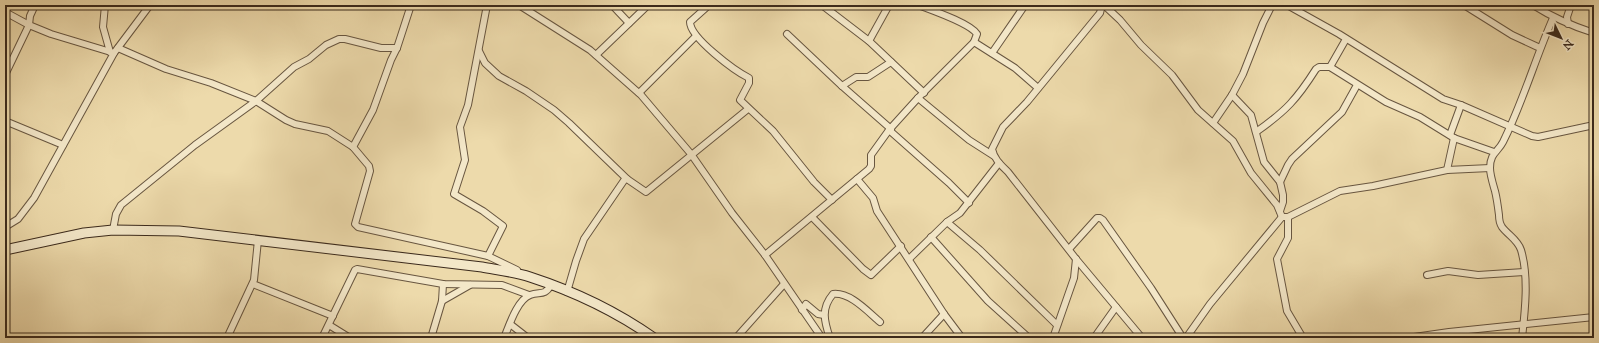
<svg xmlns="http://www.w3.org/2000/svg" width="1599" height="343" viewBox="0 0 1599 343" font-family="'IM FELL Great Primer',serif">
<rect width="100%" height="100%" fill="#eddaab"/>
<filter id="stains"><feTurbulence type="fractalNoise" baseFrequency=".005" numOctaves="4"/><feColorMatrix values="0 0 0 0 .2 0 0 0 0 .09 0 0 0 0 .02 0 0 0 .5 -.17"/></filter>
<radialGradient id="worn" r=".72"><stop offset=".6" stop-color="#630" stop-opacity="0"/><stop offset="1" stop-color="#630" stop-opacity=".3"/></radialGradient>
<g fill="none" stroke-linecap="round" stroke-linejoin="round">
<defs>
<g id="minor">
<path d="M105,5L103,27L110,52"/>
<path d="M487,5L468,105L460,127L465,160L454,194L483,211L503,226L488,256"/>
<path d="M519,5L590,50L641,95L691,154L732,213L765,255L822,338"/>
<path d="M612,5L629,23"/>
<path d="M709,5L690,22C690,38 735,71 749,78V83L740,100L773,131L814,182L832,200"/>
<path d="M822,5L869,41L924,93"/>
<path d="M1102,5L1100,13L1027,102L1003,127L992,149C994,159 1001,165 1008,172L1076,259L1142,338"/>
<path d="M1104,5L1120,20L1141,45L1172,75L1198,110L1233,141L1251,173L1277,205L1282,217"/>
<path d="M1287,5L1339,34L1443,99L1461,105L1532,136L1538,137L1594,125"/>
<path d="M1464,5L1512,35L1540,48"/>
<path d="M1533,5C1552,17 1572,26 1594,33"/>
<path d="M5,12L29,25L51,34L114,53"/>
<path d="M1568,24L1567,17L1571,5"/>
<path d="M787,34L842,86L856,77H868L891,62"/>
<path d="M869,41L889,5"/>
<path d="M974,42L1015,68L1038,88"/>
<path d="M118,48L166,69L211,83L256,101L286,120L295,124L328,131L353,147L369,166L370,171L355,224L358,227L488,256L517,270"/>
<path d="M479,51L485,63L499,76L526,91L554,110L569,123L627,179"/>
<path d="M992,53L1025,5"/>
<path d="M596,55L648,5"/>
<path d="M1330,67L1346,39"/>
<path d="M5,75L29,25L30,16L35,5"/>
<path d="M842,86L891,129"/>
<path d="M639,93L696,36"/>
<path d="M1232,95L1251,115L1264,162L1280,182L1283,195V202L1280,211"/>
<path d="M918,98L969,140L994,156"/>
<path d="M5,121L63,145"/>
<path d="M1213,123L1232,95L1243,74L1263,23L1272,5"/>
<path d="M889,130L949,183L969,203"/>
<path d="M1256,132C1286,111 1297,99 1316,69L1319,67H1330L1386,102L1420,117L1454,138L1494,152"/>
<path d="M1450,135L1461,105"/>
<path d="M353,147L373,110L391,60L397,48L411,5"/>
<path d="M1447,170L1454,138"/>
<path d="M857,179L873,198L877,211L944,314L962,338"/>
<path d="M1280,182L1288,165L1292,159L1342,112L1357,85"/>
<path d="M812,217L863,269L871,275L901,246"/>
<path d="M1288,217V238L1277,259L1287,311L1303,338"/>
<path d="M947,222L980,250L1057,325"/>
<path d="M5,227L18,219L34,198L114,53L150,5"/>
<path d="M113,230L116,214L121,205L195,145L256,101L294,67L309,59L326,45L339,39H345L381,48H397"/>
<path d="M931,237L988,301L1029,338"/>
<path d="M1069,249L1097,218H1100L1103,220L1151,288L1183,338"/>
<path d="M765,255L869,169L871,166V155L889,130L918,98L974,42L977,34C970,23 931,10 918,5"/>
<path d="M909,259L947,222L960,213L999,163"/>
<path d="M1427,275L1448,271L1478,275L1524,272"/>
<path d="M253,284L333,316"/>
<path d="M567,292L576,261L584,239L625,179H627L646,192L748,109"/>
<path d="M442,301L470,285"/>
<path d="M802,310L806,304L818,314L824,315"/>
<path d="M510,324L528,338"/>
<path d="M329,325L350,338"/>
<path d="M227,338L254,280L258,240"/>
<path d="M322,338L355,270L357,269L443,284L502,285L529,295"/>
<path d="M431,338L442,301L443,284"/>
<path d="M504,338C509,326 517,300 530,295C540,291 544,297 551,285"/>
<path d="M736,338L784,284"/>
<path d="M830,338C824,321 821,308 833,294C850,292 867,311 880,322"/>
<path d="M922,338L944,314"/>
<path d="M1053,338L1074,278L1076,259"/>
<path d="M1094,338L1116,307"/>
<path d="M1186,338L1210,304L1282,217H1288L1340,191L1373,186L1447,170L1490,168"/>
<path d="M1407,338L1449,332L1594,317"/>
<path d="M1522,338C1525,311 1529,277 1521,250C1518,240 1508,235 1502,227C1500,224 1499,219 1499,215C1498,207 1497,199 1495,191C1493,184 1490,175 1490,168C1490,153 1498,152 1503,142C1523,102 1535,59 1553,18"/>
</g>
<path id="secondary" d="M5,250L84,233L113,230L179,231L482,267C498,270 515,272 530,277C573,291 617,312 654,338"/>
</defs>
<!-- minor casing -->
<use href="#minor" stroke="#685640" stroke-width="8"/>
<!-- secondary casing -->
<use href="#secondary" stroke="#3b2a1c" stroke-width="11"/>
<!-- minor -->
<use href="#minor" stroke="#f3e7c8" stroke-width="6"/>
<!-- secondary -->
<use href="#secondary" stroke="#f3e7c8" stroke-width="9"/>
</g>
<!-- margin -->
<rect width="1599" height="343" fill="none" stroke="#eddaab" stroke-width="20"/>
<rect x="6" y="6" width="1587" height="331" fill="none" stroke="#3b2a1c" stroke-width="2"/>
<rect x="10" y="10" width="1579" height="323" fill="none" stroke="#3b2a1c"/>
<!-- north arrow -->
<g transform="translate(1561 38) rotate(133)" stroke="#f3e7c8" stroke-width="3" paint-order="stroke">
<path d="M0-3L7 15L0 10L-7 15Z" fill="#3b2a1c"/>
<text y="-6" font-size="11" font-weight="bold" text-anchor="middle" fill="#3b2a1c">N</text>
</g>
<rect width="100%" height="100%" filter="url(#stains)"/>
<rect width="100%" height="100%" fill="url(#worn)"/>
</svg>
